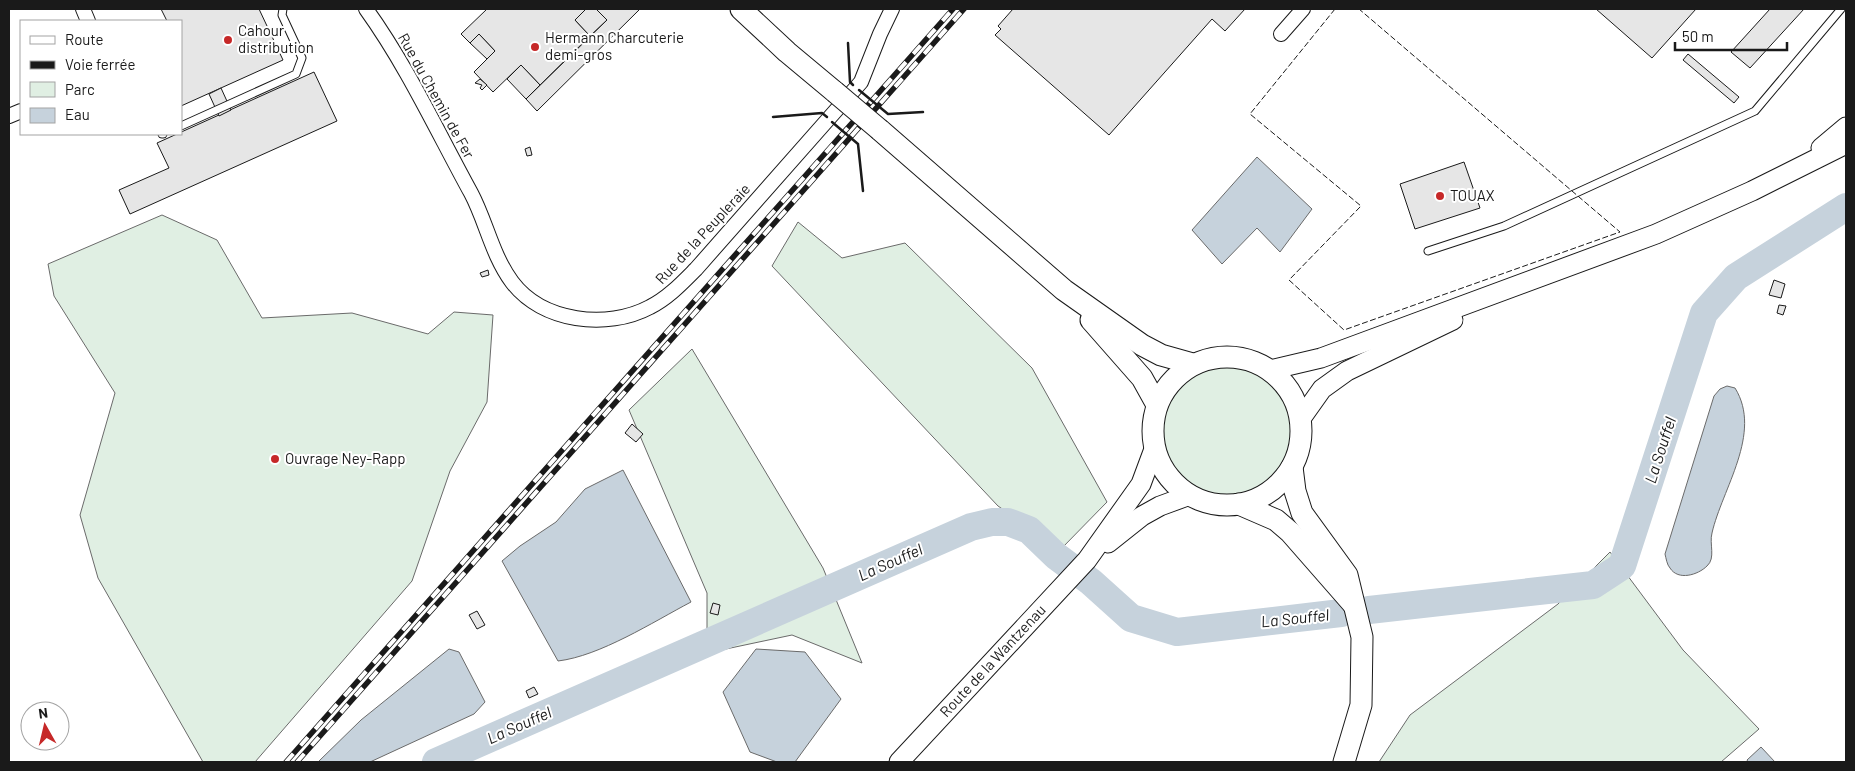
<svg xmlns="http://www.w3.org/2000/svg" width="1855" height="771" viewBox="0 0 1855 771" font-family="Barlow,sans-serif">
<rect width="100%" height="100%" fill="#fff"/>
<!-- green -->
<g fill="#e0efe3" stroke="#6a6a6a">
<path d="M162,215L217,240L262,318L352,313L428,334L454,312L493,315L487,402L450,471L412,581L255,762H203L98,578L80,515L115,393L54,296L48,264Z"/>
<path d="M798,222L842,258L905,243L1032,368L1107,502L1061,549L998,506L772,266Z"/>
<path d="M692,349L823,568L862,663L792,635L707,653V593L629,410Z"/>
<circle cx="1226" cy="431" r="66"/>
<path d="M1610,552L1683,650L1759,729L1721,762H1379L1410,715L1558,604Z"/>
</g>
<!-- water -->
<g fill="#c6d2dc" stroke="#6a6a6a">
<path d="M1257,157L1312,209L1280,252L1257,228L1222,264L1192,230Z"/>
<path d="M1727,386L1735,388C1763,433 1722,489 1712,533C1709,544 1716,558 1707,566C1698,575 1678,581 1670,568C1667,565 1666,558 1665,554L1714,396L1720,389Z"/>
<path d="M623,470L691,602C653,622 600,656 558,661L502,561L520,546L556,522L585,489Z"/>
<path d="M449,649L459,652L485,702L474,714L370,762H318L361,720Z"/>
<path d="M756,649L805,652L841,699L795,762H777L750,752L723,692Z"/>
<path d="M1761,747L1775,762H1748L1747,760Z"/>
</g>
<g fill="none" stroke-linecap="round" stroke-linejoin="round">
<!-- river -->
<g stroke="#c6d2dc" stroke-width="28">
<path d="M1369,610L1593,585L1622,566L1704,313L1736,277L1846,207"/>
<path d="M436,762L971,527L992,522H1008L1029,530L1056,556L1091,582L1131,618L1177,632L1341,613"/>
</g>
</g>
<!-- building -->
<g fill="#e6e6e6" stroke="#1a1a1a">
<path d="M161,9H259L283,60L181,106V21H167Z"/>
<path d="M487,9H586L575,20L590,36L540,85L521,65L493,92L474,72L495,51L479,34L470,43L461,34Z"/>
<path d="M586,9H596L607,20L590,36L575,20Z"/>
<path d="M596,9H640L537,111L526,99L607,20Z"/>
<path d="M1013,9H1245L1225,31L1212,19L1109,135L995,35L1001,29L998,26Z"/>
<path d="M1596,9H1696L1652,58Z"/>
<path d="M1770,9H1804L1750,68L1731,52Z"/>
<path d="M479,34L495,51L487,59L470,43Z"/>
<path d="M1688,54L1739,97L1734,103L1683,60Z"/>
<path d="M521,65L540,85L526,99L507,79Z"/>
<path d="M314,72L337,121L130,214L119,190L169,168L157,143Z"/>
<path d="M480,79L487,85L482,90L480,88L482,85L475,83Z"/>
<path d="M221,88L231,110L219,116L209,94Z"/>
<path d="M530,147L532,155L527,156L525,149Z"/>
<path d="M1464,162L1480,208L1415,229L1400,184Z"/>
<path d="M488,270L489,275L482,277L480,273Z"/>
<path d="M1774,280L1785,284L1781,298L1769,295Z"/>
<path d="M1779,305L1786,306L1783,315L1777,313Z"/>
<path d="M632,424L643,434L636,442L625,433Z"/>
<path d="M713,603L720,605L718,615L710,613Z"/>
<path d="M477,611L485,625L477,629L469,615Z"/>
<path d="M534,687L538,694L529,698L526,691Z"/>
</g>
<g fill="none" stroke-linecap="round" stroke-linejoin="round">
<defs>
<g id="lane">
<path d="M181,126L296,74L302,58L282,15L283,9"/>
<path d="M162,134H163"/>
<path d="M1428,251L1504,226L1755,111L1841,9"/>
</g>
<g id="street">
<path d="M83,9L88,21"/>
<path d="M366,9C407,66 437,131 471,193C486,221 492,255 512,282C542,322 607,330 650,307C668,298 682,283 696,269L861,82L880,34L892,9"/>
<path d="M1281,34L1303,9"/>
<path d="M9,116L21,111"/>
</g>
<g id="secondary">
<path d="M1821,148L1846,127"/>
<path d="M1270,370L1321,358L1656,234L1752,191L1846,144"/>
<path d="M1300,420L1322,389L1347,371L1453,320"/>
<path d="M1108,543L1142,516L1160,506L1190,495"/>
<path d="M899,762L1087,560L1141,484L1154,449"/>
</g>
<g id="primary">
<path d="M741,9L787,52L835,92"/>
<path d="M880,130L1064,290L1142,345L1161,355L1193,364"/>
<path d="M1091,320L1142,378L1157,405"/>
<circle cx="1227" cy="431" r="74"/>
<path d="M1292,467L1295,491L1302,513L1347,575L1362,637L1361,705L1344,762"/>
<path d="M1239,504L1276,520L1290,532L1353,604"/>
</g>
</defs>
<!-- lane casing -->
<use href="#lane" stroke="#1a1a1a" stroke-width="9"/>
<!-- street casing -->
<use href="#street" stroke="#1a1a1a" stroke-width="16"/>
<!-- secondary casing -->
<use href="#secondary" stroke="#1a1a1a" stroke-width="21"/>
<!-- primary casing -->
<use href="#primary" stroke="#1a1a1a" stroke-width="23"/>
<!-- lane -->
<use href="#lane" stroke="#fff" stroke-width="7"/>
<!-- street -->
<use href="#street" stroke="#fff" stroke-width="14"/>
<!-- secondary -->
<use href="#secondary" stroke="#fff" stroke-width="19"/>
<!-- primary -->
<use href="#primary" stroke="#fff" stroke-width="21"/>
<defs>
<g id="rail">
<path d="M286,762L953,9"/>
<path d="M297,762L964,9"/>
</g>
</defs>
<!-- rail casing -->
<use href="#rail" stroke="#1a1a1a" stroke-width="5.5"/>
<!-- rail -->
<use href="#rail" stroke="#fff" stroke-width="4" stroke-dasharray="11" stroke-linecap="butt"/>
<defs>
<path id="primary-bridge" d="M835,92L880,130"/>
</defs>
<!-- primary-bridge casing -->
<use href="#primary-bridge" stroke="#1a1a1a" stroke-width="23" stroke-linecap="butt"/>
<!-- primary-bridge -->
<use href="#primary-bridge" stroke="#fff" stroke-width="21"/>
<!-- fence -->
<path stroke="#1a1a1a" stroke-width="1" stroke-dasharray="6 2.5" stroke-linecap="butt" d="M1335,9L1250,114L1361,206L1289,280L1344,330L1620,232L1359,9"/>
<!-- wall -->
<g stroke="#1a1a1a" stroke-width="2.5">
<path d="M848,43L850,82L853,85"/>
<path d="M859,90L888,114L923,112"/>
<path d="M773,117L822,113L827,117"/>
<path d="M832,122L858,144L863,191"/>
</g>
</g>
<!-- markers -->
<g fill="#c62828" stroke="#fff" stroke-width="2">
<circle cx="228" cy="40" r="5"/>
<circle cx="535" cy="47" r="5"/>
<circle cx="1440" cy="196" r="5"/>
<circle cx="275" cy="459" r="5"/>
</g>
<g text-anchor="middle" stroke-width="4" stroke-linejoin="round" paint-order="stroke">
<!-- poi labels -->
<g font-size="15" fill="#1a1a1a" stroke="#fff" text-anchor="start">
<text x="238" y="36">Cahour<tspan x="238" dy="17">distribution</tspan></text>
<text x="545" y="43">Hermann Charcuterie<tspan x="545" dy="17">demi-gros</tspan></text>
<text x="1450" y="201">TOUAX</text>
<text x="285" y="464">Ouvrage Ney-Rapp</text>
</g>
<!-- street labels -->
<g font-size="15" fill="#1a1a1a" stroke="#fff">
<text transform="translate(436 96) rotate(61)" y="5">Rue du Chemin de Fer</text>
<text transform="translate(703 234) rotate(-47)" y="5">Rue de la Peupleraie</text>
<text transform="translate(993 661) rotate(-47)" y="5">Route de la Wantzenau</text>
</g>
<!-- water labels -->
<g font-size="16" font-style="italic" fill="#1a1a1a" stroke="#fff">
<text transform="translate(1660 450) rotate(-72)" y="6">La Souffel</text>
<text transform="translate(890 562) rotate(-24)" y="6">La Souffel</text>
<text transform="translate(1295 618) rotate(-6)" y="6">La Souffel</text>
<text transform="translate(519 725) rotate(-24)" y="6">La Souffel</text>
</g>
</g>
<!-- border -->
<rect width="1855" height="771" fill="none" stroke="#1a1a1a" stroke-width="20"/>
<!-- legend -->
<rect x="20" y="20" width="162" height="115" fill="#ffffff" stroke="#a3a3a3"/>
<rect x="30" y="36" width="25" height="8" fill="#ffffff" stroke="#a3a3a3"/>
<text x="65" y="45" font-size="15" fill="#1a1a1a">Route</text>
<rect x="30" y="61" width="25" height="8" fill="#1a1a1a" stroke="#a3a3a3"/>
<text x="65" y="70" font-size="15" fill="#1a1a1a">Voie ferrée</text>
<rect x="30" y="82" width="25" height="15" fill="#e0efe3" stroke="#a3a3a3"/>
<text x="65" y="95" font-size="15" fill="#1a1a1a">Parc</text>
<rect x="30" y="108" width="25" height="15" fill="#c6d2dc" stroke="#a3a3a3"/>
<text x="65" y="120" font-size="15" fill="#1a1a1a">Eau</text>
<!-- north arrow -->
<g transform="translate(45 726) rotate(352)"><circle r="24" fill="#ffffff" stroke="#a3a3a3"/>
<path d="M0-4L9 19L0 12L-9 19Z" fill="#c62828"/>
<text y="-8" font-size="14" font-weight="bold" text-anchor="middle" fill="#1a1a1a">N</text>
</g>
<!-- scale -->
<path d="M1675 42v8h112v-8" fill="none" stroke="#1a1a1a" stroke-width="2.5"/>
<text x="1682" y="42" font-size="15" fill="#1a1a1a" stroke="#ffffff" stroke-width="4" paint-order="stroke">50 m</text>
</svg>
